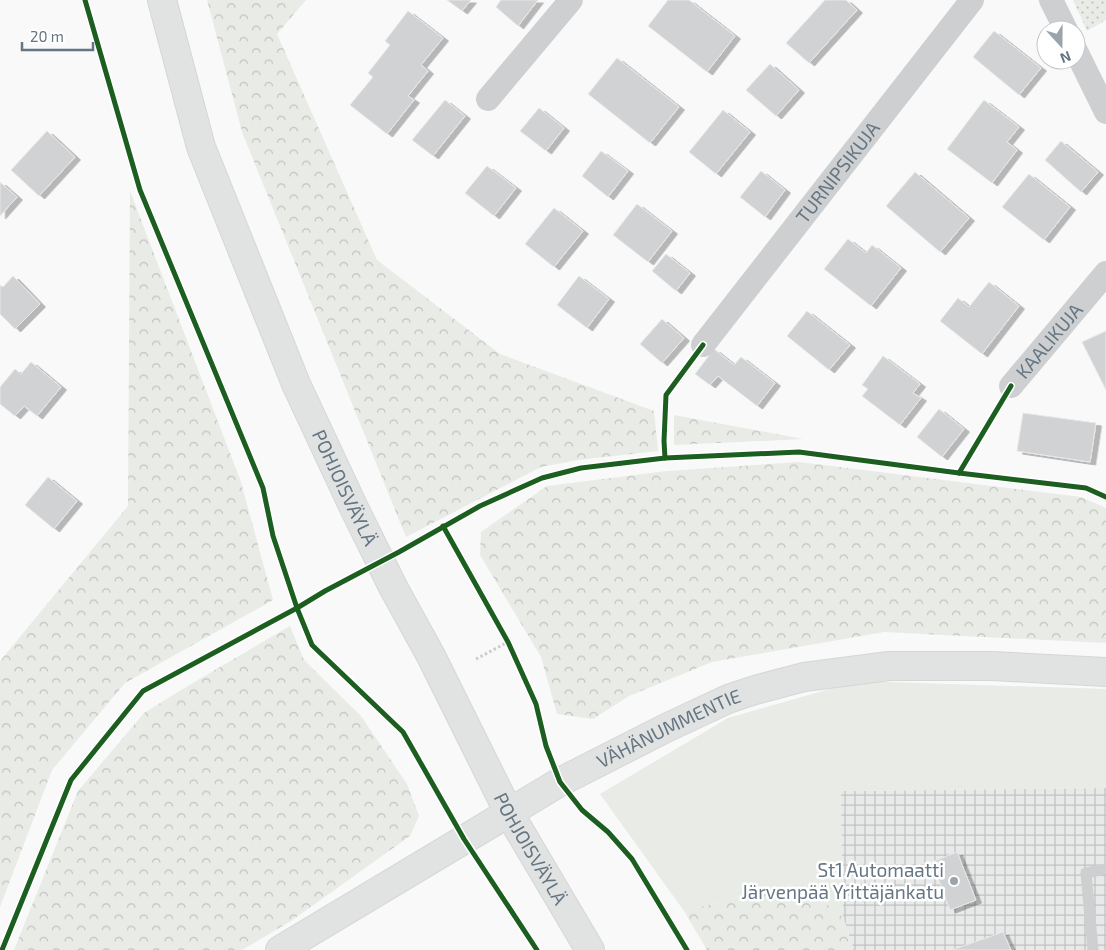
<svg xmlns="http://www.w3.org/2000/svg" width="1106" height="950" viewBox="0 0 1106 950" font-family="'Exo 2',sans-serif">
<defs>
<pattern id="industrial-grid" width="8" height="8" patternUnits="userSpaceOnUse" patternTransform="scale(1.25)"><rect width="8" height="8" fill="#e8e9e9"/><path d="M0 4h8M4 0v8" fill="none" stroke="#c0c1c2"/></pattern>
<pattern id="forest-crowns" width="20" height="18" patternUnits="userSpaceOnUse" patternTransform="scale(1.25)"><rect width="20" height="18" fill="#e8ebe6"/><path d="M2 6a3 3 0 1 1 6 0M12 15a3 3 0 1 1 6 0" fill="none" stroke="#c0c3c0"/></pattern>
<pattern id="park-dots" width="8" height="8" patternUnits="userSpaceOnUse" patternTransform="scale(1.25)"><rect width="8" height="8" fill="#e8ebe6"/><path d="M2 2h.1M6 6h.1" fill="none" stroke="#c0c3c0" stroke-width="1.8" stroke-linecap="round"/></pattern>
<filter id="shadow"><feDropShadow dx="5.5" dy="3" stdDeviation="0" flood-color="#0004"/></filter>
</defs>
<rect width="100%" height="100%" fill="#f9f9f9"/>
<!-- industrial -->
<path fill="url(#industrial-grid)" d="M1106,788V950H854L843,917L840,791Z"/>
<!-- green -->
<path fill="#e8ebe6" d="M858,681L1106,689V788L841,791L843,917L799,882L684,911L600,794L728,718Z"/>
<!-- forest -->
<g fill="url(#forest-crowns)">
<path d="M207,0H306L277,34L377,260L500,354L654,411L658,451L578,460L541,467L406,537L242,132Z"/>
<path d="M130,191L241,482L273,600L125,683L52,770L0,907V661L128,506Z"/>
<path d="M674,415L803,439L674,445Z"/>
<path d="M799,462L1081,497L1106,508V643L884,632L712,662L629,696L593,719L557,714L541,657L480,555L481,532L547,486L667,471Z"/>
<path d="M290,626L304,660L361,716L407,784L419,816L410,836L291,921L242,950H14L78,791L144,713L191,684Z"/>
<path d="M799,882L843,917L854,950H707L684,911Z"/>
</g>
<!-- park -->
<path fill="url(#park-dots)" d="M1073,0H1106V20L1087,31Z"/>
<!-- building -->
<g fill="#d0d2d3" stroke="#e8e8e8" filter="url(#shadow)">
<path d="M447,0H471L462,11Z"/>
<path d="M501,0H538L518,26L496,7Z"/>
<path d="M668,0H689L735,36L707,72L648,26Z"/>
<path d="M825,0H846L857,10L809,63L786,43Z"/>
<path d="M408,11L443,38L421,65L428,71L408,96L414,100L387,134L350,105L373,77L368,73L390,45L385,41Z"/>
<path d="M994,31L1041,68L1019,95L973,57Z"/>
<path d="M617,58L679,107L650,143L588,94Z"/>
<path d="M770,64L799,90L776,116L746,90Z"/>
<path d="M445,100L465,116L433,156L412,140Z"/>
<path d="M984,100L1019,127L1007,142L1017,150L992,183L947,149Z"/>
<path d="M539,108L564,128L546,151L520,131Z"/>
<path d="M723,110L750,132L716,174L689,152Z"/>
<path d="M47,131L75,157L39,196L11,170Z"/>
<path d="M1061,141L1098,172L1081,192L1045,160Z"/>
<path d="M601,151L628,171L608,197L582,176Z"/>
<path d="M487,166L516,188L494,216L465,193Z"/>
<path d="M761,171L785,190L765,217L740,197Z"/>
<path d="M915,172L969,218L940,252L886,206Z"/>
<path d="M1029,174L1070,207L1044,240L1002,207Z"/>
<path d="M0,182L17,197L0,216Z"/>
<path d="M637,204L672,231L648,262L613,235Z"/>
<path d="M554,208L583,231L554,267L525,244Z"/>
<path d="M848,239L866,253L872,245L901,268L871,306L824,269Z"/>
<path d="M666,254L690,273L676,291L652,271Z"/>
<path d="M13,276L40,304L15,329L0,314V285L3,287Z"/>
<path d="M579,276L609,299L587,328L557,305Z"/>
<path d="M989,282L1019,306L982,354L940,321L958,298L969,307Z"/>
<path d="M807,311L850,345L829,370L787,336Z"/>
<path d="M662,319L684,338L662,363L640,344Z"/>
<path d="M1106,331V390L1082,342Z"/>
<path d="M714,349L734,365L741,357L775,383L757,406L718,376L710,385L695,374Z"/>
<path d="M883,356L920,384L913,393L921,398L900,425L862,396L868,389L862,385Z"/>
<path d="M31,362L61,387L37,416L24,406L15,416L0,404V387L15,369L21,374Z"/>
<path d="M939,409L964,429L942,457L917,437Z"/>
<path d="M1023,413L1096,423L1090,462L1017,451Z"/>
<path d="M48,477L77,501L54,529L25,505Z"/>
<path d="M957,852L976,900L950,910L932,862Z"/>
<path d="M1003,932L1011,950H952Z"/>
</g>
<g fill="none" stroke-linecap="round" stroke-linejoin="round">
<defs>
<g id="secondary">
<path id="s3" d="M162,0L201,147L296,384L354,508L393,587L431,656L509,813L590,950"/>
<path id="s4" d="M280,950L560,782L666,728L728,699L755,690L804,677L889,666H992L1106,672"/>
</g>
</defs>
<!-- secondary casing -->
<use href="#secondary" stroke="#d5d6d7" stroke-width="30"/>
<!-- path -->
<path stroke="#cbcccd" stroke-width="3" stroke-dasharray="2.5 2.5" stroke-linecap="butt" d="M476,659L508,642"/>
<!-- lane -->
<path stroke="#cecfd0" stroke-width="11" d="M1093,950L1086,873L1106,869"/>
<!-- street -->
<g stroke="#cecfd0" stroke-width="24">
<path d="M1051,0L1066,30"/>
<path d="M1076,51L1106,112"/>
<path d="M488,99L571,0"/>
<path id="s1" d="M703,345L972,0"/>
<path id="s2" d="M1011,386L1106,273"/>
</g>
<!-- secondary -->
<use href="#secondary" stroke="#e1e2e2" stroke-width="28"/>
<defs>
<g id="cycleway">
<path d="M85,0L140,190L263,488L273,536L297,608L312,645L403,732L464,839L537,950"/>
<path d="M665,458L664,441L666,395L703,345"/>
<path d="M959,473L1011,386"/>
<path d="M443,526L508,642L536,704L546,746L560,782L582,810L608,832L632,859L687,950"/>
<path d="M2,950L71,780L143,691L297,608L325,591L399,552L480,506L542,478L581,468L665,458L799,452L959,473L1086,488L1106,497"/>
</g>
</defs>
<!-- cycleway casing -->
<use href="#cycleway" stroke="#fff" stroke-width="8"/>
<!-- cycleway -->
<use href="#cycleway" stroke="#1b5e20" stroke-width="5"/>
</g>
<!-- markers -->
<circle fill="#99a4ac" stroke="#fff" stroke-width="2" cx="954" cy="881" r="5"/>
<g text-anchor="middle" stroke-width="5" stroke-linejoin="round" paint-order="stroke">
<!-- street labels -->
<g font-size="19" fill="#657683" stroke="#fff">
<text dy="7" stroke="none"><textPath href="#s1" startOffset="219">TURNIPSIKUJA</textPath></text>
<text dy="7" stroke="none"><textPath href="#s2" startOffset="59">KAALIKUJA</textPath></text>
<text dy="7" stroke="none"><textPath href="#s3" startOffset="522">POHJOISVÄYLÄ</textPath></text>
<text dy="7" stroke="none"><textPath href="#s4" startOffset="448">VÄHÄNUMMENTIE</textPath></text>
<text dy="7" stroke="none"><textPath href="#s3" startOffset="928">POHJOISVÄYLÄ</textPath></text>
</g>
<!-- poi labels -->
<g font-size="19" fill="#657683" stroke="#fff" text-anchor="end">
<text x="944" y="877">St1 Automaatti<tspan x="944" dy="22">Järvenpää Yrittäjänkatu</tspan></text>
</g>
</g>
<!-- north arrow -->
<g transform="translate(1061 45) rotate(159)"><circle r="24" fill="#ffffff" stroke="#c1c8cd"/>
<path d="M0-4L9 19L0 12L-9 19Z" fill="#99a4ac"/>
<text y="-8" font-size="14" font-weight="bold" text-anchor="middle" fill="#657683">N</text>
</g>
<!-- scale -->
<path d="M22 42v8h71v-8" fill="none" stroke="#657683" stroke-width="2.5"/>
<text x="30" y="42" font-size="15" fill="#657683" stroke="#ffffff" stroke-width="4" paint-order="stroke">20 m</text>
</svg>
